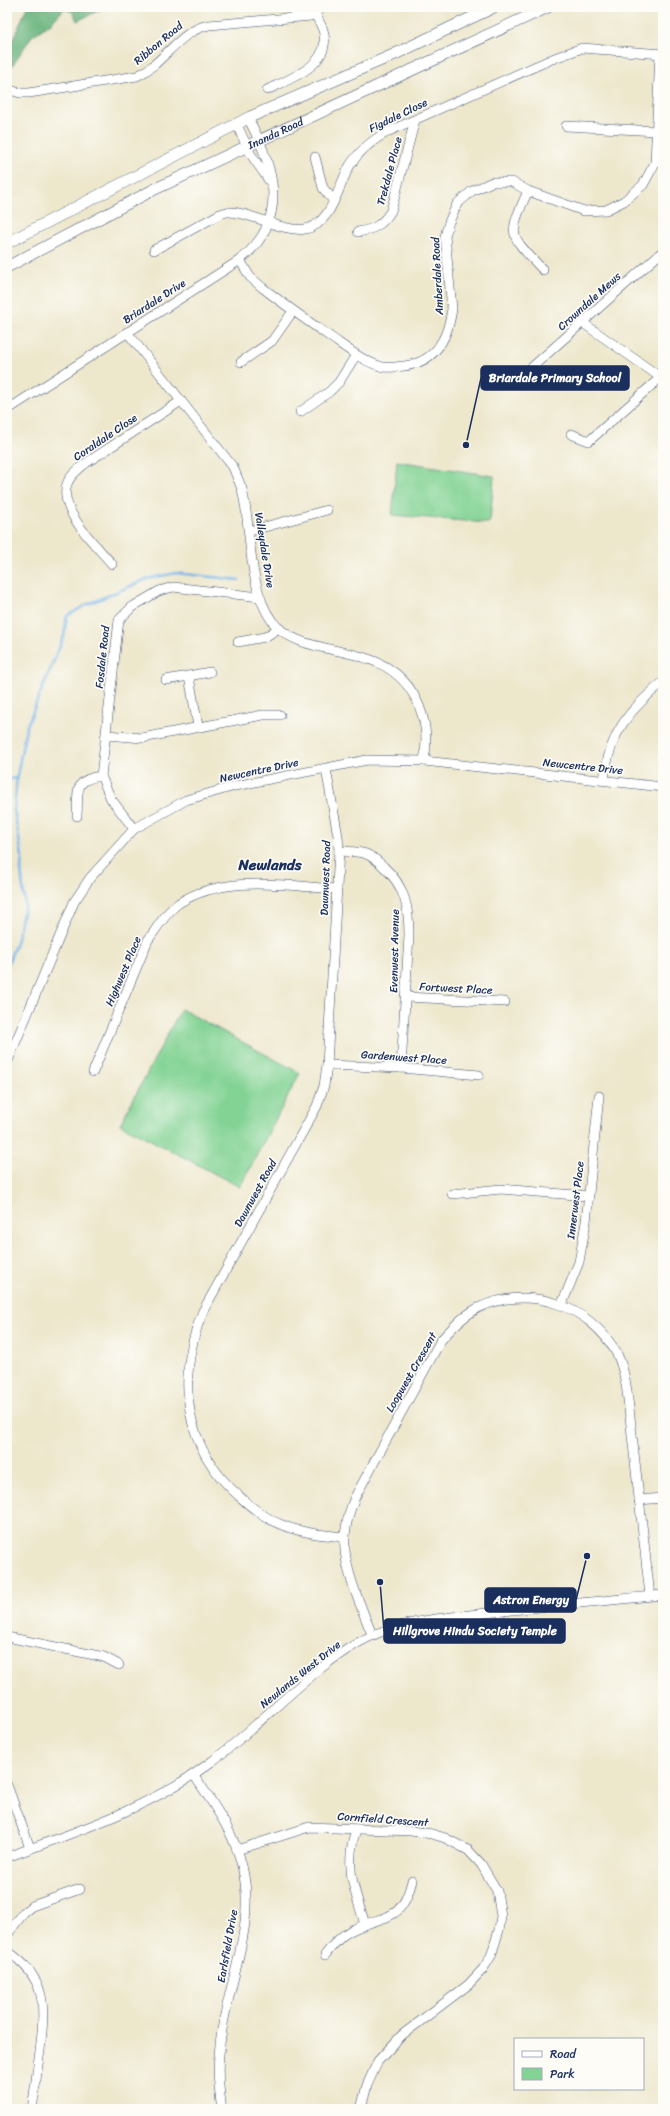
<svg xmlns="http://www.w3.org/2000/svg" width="670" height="2116" viewBox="0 0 670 2116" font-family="Sriracha,sans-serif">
<rect width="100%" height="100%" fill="#fdfcf7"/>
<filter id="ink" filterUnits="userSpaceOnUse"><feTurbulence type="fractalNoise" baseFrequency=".025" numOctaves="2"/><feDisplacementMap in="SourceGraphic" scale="8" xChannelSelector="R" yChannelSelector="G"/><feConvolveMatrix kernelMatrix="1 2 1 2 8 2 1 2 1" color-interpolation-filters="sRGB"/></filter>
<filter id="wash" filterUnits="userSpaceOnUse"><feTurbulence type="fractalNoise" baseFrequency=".012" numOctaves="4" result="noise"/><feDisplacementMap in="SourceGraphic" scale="16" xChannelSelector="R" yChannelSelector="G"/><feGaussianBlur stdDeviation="0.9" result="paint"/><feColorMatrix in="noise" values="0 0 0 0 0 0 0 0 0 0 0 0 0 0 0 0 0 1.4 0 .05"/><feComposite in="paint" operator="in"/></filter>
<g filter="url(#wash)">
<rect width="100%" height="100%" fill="#ede7cc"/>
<!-- green -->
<g fill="#83d394" stroke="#4f8179">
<path d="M397,461L494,476L490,521L488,523L392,515Z"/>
<path d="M181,1009L300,1073L240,1187L120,1124Z"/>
</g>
<!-- forest -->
<path fill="#6ab57e" stroke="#42726e" d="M27,7H106L77,21L73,12L64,9L50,24L32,36L10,69L7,65L10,47Z"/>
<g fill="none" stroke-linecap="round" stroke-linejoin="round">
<!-- stream -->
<g stroke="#78b6eb" stroke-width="2.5">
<path d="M7,781L13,778L16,779"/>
<path d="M7,966L16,943L25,905L21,870L22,856L14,810L17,776L26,728L64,636L67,616L86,605L147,579L176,573L239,580"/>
<path d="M663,1041V1043"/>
</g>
</g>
</g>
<g filter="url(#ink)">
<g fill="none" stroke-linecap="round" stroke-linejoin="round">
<defs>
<g id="minor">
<path d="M7,89L20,93H29L137,76C165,63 178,31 209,25L311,16L323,7"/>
<path d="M267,90C289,79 330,66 324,34C323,27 318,20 315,14"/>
<path d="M237,125L250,153L270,182"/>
<path d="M566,126L657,131"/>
<path d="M315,157L323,188L333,200"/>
<path d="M528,191C507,237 509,234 543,270"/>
<path d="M358,232C375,229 382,225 391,211L415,120"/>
<path d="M154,250L220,214L227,212C248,210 282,233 305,229C331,225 338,187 349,167C358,152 371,141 387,132L552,59L582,48L663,54"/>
<path d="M240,260L250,277L263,288C286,306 309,322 332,338C348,349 364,362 383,367C389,368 397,367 404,366C436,362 448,338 452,309L445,236L449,222L457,204L472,191L492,182H512L528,191L584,211L606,210L624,201L643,185L655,163L660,54"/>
<path d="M583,323L663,379"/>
<path d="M127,332L233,467L242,489L245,504C251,540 250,591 272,621C305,664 383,635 416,699C426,720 428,738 424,761"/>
<path d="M241,362L272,341L293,311"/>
<path d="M531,368L663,251"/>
<path d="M7,410L240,260C290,220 275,168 248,118"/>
<path d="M300,412L329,392L339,382L356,355"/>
<path d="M571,434L589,441L661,377"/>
<path d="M250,531L327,510"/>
<path d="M112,564C96,545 58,511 67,484C70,475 79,469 86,463L181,401"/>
<path d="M238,642L265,637L279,628"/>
<path d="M189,677L198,726"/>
<path d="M166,680L210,672"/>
<path d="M107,735L142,738L263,715H280"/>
<path d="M326,769L338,836L339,851L327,1065L324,1086L317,1106L203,1311C176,1378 183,1447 239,1496C252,1508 266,1519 282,1525C302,1533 323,1535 344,1537"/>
<path d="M604,780C609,734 628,711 663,682"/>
<path d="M77,816C79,791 72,780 101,776"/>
<path d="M134,829L111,799L101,776L119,620L132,607L159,591L173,587L260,597"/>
<path d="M339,851C347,852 358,851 366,854C374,857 379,862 384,867C405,886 409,908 409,935L401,1068"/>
<path d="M406,997L505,1002"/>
<path d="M7,1063L74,902L90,878L134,829L186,800L235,786L367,760L424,761L663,787"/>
<path d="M327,1065L401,1068L479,1075"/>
<path d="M93,1072L148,940C157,928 166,912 179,903C224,874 286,886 337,889"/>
<path d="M452,1194L501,1189L588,1196"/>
<path d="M562,1304L579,1262L586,1222L599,1096"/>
<path d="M639,1500L663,1498"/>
<path d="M373,1636C367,1624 363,1611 358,1599C343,1560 339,1536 355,1497L441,1340C452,1328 463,1316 478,1308C528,1284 591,1305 617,1354C625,1371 627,1390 629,1408L650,1596"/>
<path d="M7,1637L104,1657L119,1665"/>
<path d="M194,1775C213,1804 234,1832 242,1866C258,1930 223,1991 219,2055C217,2073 219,2091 222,2109"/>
<path d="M7,1785L30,1848"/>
<path d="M356,1829C344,1866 354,1889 365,1924"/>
<path d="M237,1850L309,1827L411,1831L432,1834L445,1838L468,1850L481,1864L497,1891L501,1916L499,1930L491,1956L483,1969L468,1985L402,2035L378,2061L367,2085L361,2109"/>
<path d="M7,1857C78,1831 150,1808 211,1762C263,1724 314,1663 371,1636C405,1621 442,1618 478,1614C540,1606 601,1601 663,1595"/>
<path d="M7,1935L24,1912L32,1906L80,1889"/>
<path d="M7,1951C48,1978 45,2007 40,2051C37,2070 35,2090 32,2109"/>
<path d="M325,1955C333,1945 341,1935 352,1930C386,1913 401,1924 412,1881"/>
</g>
<g id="major">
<path d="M7,243L250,117L393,55L494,7"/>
<path id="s1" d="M7,267L155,189L548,7"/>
</g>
</defs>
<!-- minor casing -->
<use href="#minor" stroke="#3a4b6e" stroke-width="10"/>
<!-- major casing -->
<use href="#major" stroke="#3a4b6e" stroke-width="12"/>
<!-- minor -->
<use href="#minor" stroke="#fff" stroke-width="9"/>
<!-- major -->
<use href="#major" stroke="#fff" stroke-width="11"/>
</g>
</g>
<g text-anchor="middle" stroke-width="3.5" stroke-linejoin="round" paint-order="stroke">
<!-- street labels -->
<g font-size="11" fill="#1b2f5e" stroke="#fdfcf7">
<text transform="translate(158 43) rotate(-40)" y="4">Ribbon Road</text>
<text transform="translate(398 115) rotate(-26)" y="4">Figdale Close</text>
<text dy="4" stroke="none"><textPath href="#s1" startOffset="300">Inanda Road</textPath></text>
<text transform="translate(389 171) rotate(-75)" y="4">Trekdale Place</text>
<text transform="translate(437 276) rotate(-93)" y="4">Amberdale Road</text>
<text transform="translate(154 301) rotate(-33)" y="4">Briardale Drive</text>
<text transform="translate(589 301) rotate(-42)" y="4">Crowndale Mews</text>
<text transform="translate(105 437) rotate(-34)" y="4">Coraldale Close</text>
<text transform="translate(265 550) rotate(81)" y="4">Valleydale Drive</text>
<text transform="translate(102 657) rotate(-84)" y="4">Fosdale Road</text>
<text transform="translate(583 766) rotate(6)" y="4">Newcentre Drive</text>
<text transform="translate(259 770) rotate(-12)" y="4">Newcentre Drive</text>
<text transform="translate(325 878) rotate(-88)" y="4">Dawnwest Road</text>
<text transform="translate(394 951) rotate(-89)" y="4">Evenwest Avenue</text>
<text transform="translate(123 971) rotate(-67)" y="4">Highwest Place</text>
<text transform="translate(456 988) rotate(3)" y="4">Fortwest Place</text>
<text transform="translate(404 1057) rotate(4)" y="4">Gardenwest Place</text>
<text transform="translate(255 1193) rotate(-61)" y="4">Dawnwest Road</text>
<text transform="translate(575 1200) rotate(-83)" y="4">Innerwest Place</text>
<text transform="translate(411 1372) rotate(-60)" y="4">Loopwest Crescent</text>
<text transform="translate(300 1674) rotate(-39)" y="4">Newlands West Drive</text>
<text transform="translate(383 1819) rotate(4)" y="4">Cornfield Crescent</text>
<text transform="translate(227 1946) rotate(-80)" y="4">Earlsfield Drive</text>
</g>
<!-- district labels -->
<g font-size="15" font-weight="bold" fill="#1b2f5e" stroke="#fdfcf7">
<text x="270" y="870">Newlands</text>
</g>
</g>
<!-- callouts -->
<path fill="none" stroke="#1b2f5e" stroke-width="1.5" d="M466 445L481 378M587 1556L576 1600M380 1582L384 1631"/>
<g fill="#1b2f5e" stroke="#fdfcf7" stroke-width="1.5">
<circle cx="466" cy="445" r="4"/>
<circle cx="587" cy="1556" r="4"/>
<circle cx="380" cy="1582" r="4"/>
</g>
<g fill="#1b2f5e" stroke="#1b2f5e" stroke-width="1.5">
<rect x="481" y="366" width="148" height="24" rx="4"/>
<rect x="485" y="1588" width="91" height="24" rx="4"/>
<rect x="384" y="1619" width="181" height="24" rx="4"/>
</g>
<g font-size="12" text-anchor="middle" font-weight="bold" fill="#fff">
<text x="555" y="382">Briardale Primary School</text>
<text x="531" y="1604">Astron Energy</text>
<text x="475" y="1635">Hillgrove Hindu Society Temple</text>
</g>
<!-- margin -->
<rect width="670" height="2116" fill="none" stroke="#fdfcf7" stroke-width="24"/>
<!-- legend -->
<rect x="514" y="2038" width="130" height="52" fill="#fdfcf7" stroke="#a3aaba"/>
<rect x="522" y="2051" width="20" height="6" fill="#ffffff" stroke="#a3aaba"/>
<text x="550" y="2058" font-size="12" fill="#1b2f5e">Road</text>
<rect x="522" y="2068" width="20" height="12" fill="#83d394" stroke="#a3aaba"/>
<text x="550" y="2078" font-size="12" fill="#1b2f5e">Park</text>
</svg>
